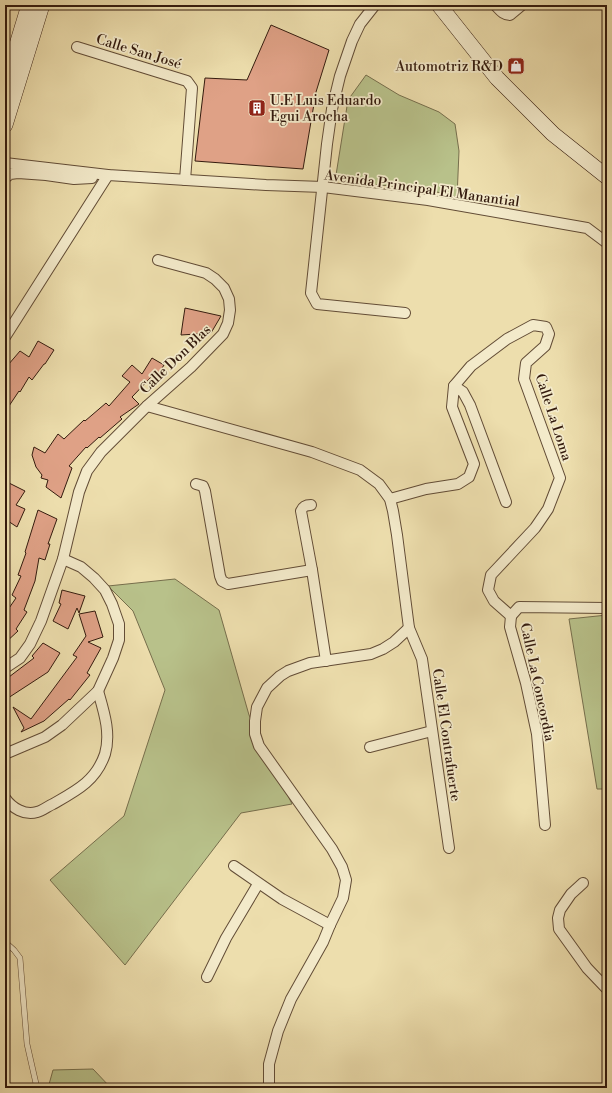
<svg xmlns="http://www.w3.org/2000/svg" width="612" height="1093" viewBox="0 0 612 1093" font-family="'Libre Bodoni',serif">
<rect width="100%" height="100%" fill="#eddead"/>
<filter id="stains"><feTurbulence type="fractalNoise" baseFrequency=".005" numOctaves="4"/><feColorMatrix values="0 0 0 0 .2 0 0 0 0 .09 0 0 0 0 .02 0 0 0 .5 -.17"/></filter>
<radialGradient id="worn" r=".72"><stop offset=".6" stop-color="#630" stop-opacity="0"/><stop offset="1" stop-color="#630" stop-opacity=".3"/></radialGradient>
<!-- green -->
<g fill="#b8c18a" stroke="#766e4c">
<path d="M366,75L399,95L439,112L455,124L459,151L457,198L450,194L401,187L345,182L336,175L348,100Z"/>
<path d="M175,579L219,610L249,715L292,804L241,813L125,965L50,880L124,816L165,690L133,611L108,586Z"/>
<path d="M607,615V789H597L569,619Z"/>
<path d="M93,1069L111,1088H48L53,1070Z"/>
</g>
<!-- building -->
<g fill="#dfa186" stroke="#341b0e">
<path d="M271,25L329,50L316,92L303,169L195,161L205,78L247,80Z"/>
<path d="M185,308L221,316L211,333L181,335L183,321Z"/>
<path d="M38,341L54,350L45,364H44L32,380L29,377L20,392L19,391L5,412V363L8,365L20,351L29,357Z"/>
<path d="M152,358L164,365L157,376L154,374L132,397L139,404L120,417L122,419L100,438L99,437L87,448L86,447L69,466L72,468L61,498L46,487L48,480L41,478L42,475L36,467L32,455L34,447L45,453L58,434L64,439L84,420L85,421L106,403L109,406L130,382L122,376L132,365L142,374Z"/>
<path d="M9,483L25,491L16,505L25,509L17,527L5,519V491Z"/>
<path d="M38,510L57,519L48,544H50L45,560L39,558L35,581L24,610L27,612L16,629L18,631L5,643V614L16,598L12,595L21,576L18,575L26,553L25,552Z"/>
<path d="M62,590L85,596L79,613L77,608L68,629L53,621L61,604L59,603Z"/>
<path d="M95,611L103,637L88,642L101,648L87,673L90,675L70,700L69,699L44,721L21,732L24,728L13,707L31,719L77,657L73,655L86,636L79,614Z"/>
<path d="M43,643L60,653L48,672L5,700V680L34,658L32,656Z"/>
</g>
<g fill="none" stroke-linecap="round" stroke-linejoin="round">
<defs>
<path id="lane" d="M5,942L14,950L20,958L27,1044L37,1088"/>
<g id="street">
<path d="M375,5L360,24L352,41L340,76L332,109L327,144L311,293L317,304L405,313"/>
<path d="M495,5C500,10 503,15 510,15L522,5"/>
<path d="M77,47L187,81L192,88L185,180"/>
<path d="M5,163L108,175L266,185L323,187L428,200L587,228L607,243"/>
<path d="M5,178L10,174L18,173L46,175L74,179L92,178"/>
<path d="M5,337L108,175"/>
<path d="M454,386L463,392L470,405L506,502"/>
<path d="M147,406L312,452L360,470L379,484L390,499L393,511L397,535L409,628L422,659L449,848"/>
<path d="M196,484L203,486L205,491L220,576L222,581L228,584L312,570"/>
<path d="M390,499L426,489L458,484L469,477L474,464L452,407L454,386L471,366L507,339L533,325L546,327L549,334L545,346L526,363L524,379L560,478L548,509L535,528L491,575L488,590L494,601L511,616"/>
<path d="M311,505C306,505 303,506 301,511L312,570L326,661"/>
<path d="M511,616L510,627L526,683L537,734L545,825"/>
<path d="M511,616L519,607L607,608"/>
<path d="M5,668L20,658L30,644L41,621L63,559L79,492L87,471L101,452L147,406L191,367L223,334L228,323L230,310L229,299L224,288L215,279L206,273L158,260"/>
<path d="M370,747L432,731"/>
<path d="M5,754L45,737L62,725L98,691L113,658L119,640V624L112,604L105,590L94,578L81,567L63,559"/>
<path d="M5,798C12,808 25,816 37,812C42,811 48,806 53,804C76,791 96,781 105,754C111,733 104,712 98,691"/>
<path d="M234,866L282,899L330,925"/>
<path d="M583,883L571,894L560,910L558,918L559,929L587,968L607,989"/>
<path d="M207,977L226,938L258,884"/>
<path d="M269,1088V1064L278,1031L291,999L323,942L330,925L343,898L346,880L342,867L332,849L259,746L255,734V721L257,707L267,688L280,676L288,671L310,663L371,654L383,649L394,642L409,628"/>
</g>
<g id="secondary">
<path d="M439,5L497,78L553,134L607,177"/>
<path d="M5,84L29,5"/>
<path d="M5,125L42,5"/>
</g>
</defs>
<!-- lane casing -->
<use href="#lane" stroke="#624c36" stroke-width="6"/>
<!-- street casing -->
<use href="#street" stroke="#624c36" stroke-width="12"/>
<!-- secondary casing -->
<use href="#secondary" stroke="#341b0e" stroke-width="16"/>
<!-- lane -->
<use href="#lane" stroke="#f3eaca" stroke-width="5"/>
<!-- street -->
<use href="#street" stroke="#f3eaca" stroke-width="10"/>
<!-- secondary -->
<use href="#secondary" stroke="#f3eaca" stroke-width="15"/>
</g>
<!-- icons -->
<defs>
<symbol id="shop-square" viewBox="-11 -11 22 22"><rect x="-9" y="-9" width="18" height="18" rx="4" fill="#8f2418" stroke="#f3eaca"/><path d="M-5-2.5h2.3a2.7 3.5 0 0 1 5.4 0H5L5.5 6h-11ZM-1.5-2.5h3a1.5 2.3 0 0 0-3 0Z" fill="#fff"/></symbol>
<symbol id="building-square" viewBox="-11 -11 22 22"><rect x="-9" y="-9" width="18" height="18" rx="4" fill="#8f2418" stroke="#f3eaca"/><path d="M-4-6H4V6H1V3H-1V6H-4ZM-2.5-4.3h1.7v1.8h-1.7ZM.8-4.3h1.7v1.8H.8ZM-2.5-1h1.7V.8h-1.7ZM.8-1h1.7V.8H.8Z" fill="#fff"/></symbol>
</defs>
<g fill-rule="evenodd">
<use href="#shop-square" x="506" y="56" width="20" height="20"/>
<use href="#building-square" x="247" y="98" width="20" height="20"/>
</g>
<g text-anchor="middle" stroke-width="3.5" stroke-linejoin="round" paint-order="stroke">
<!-- street labels -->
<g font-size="14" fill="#341b0e" stroke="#f3eaca">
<text transform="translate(139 51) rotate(17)" y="5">Calle San José</text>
<text transform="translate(422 188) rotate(8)" y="5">Avenida Principal El Manantial</text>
<text transform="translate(175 359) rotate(-44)" y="5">Calle Don Blas</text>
<text transform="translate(554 417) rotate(72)" y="5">Calle La Loma</text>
<text transform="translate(538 682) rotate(78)" y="5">Calle La Concordia</text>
<text transform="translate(447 735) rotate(82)" y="5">Calle El Contrafuerte</text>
</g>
<!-- poi labels -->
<g font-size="14" fill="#341b0e" stroke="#f3eaca" text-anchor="end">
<text x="503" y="71">Automotriz R&amp;D</text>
<text x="270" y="105" text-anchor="start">U.E Luis Eduardo<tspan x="270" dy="16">Egui Arocha</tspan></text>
</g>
</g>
<!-- margin -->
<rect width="612" height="1093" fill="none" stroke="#eddead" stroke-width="20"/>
<rect x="6" y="6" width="600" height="1081" fill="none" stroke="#341b0e" stroke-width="2"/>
<rect x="10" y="10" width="592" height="1073" fill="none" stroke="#341b0e"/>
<rect width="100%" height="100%" filter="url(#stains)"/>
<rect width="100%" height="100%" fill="url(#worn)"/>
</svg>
